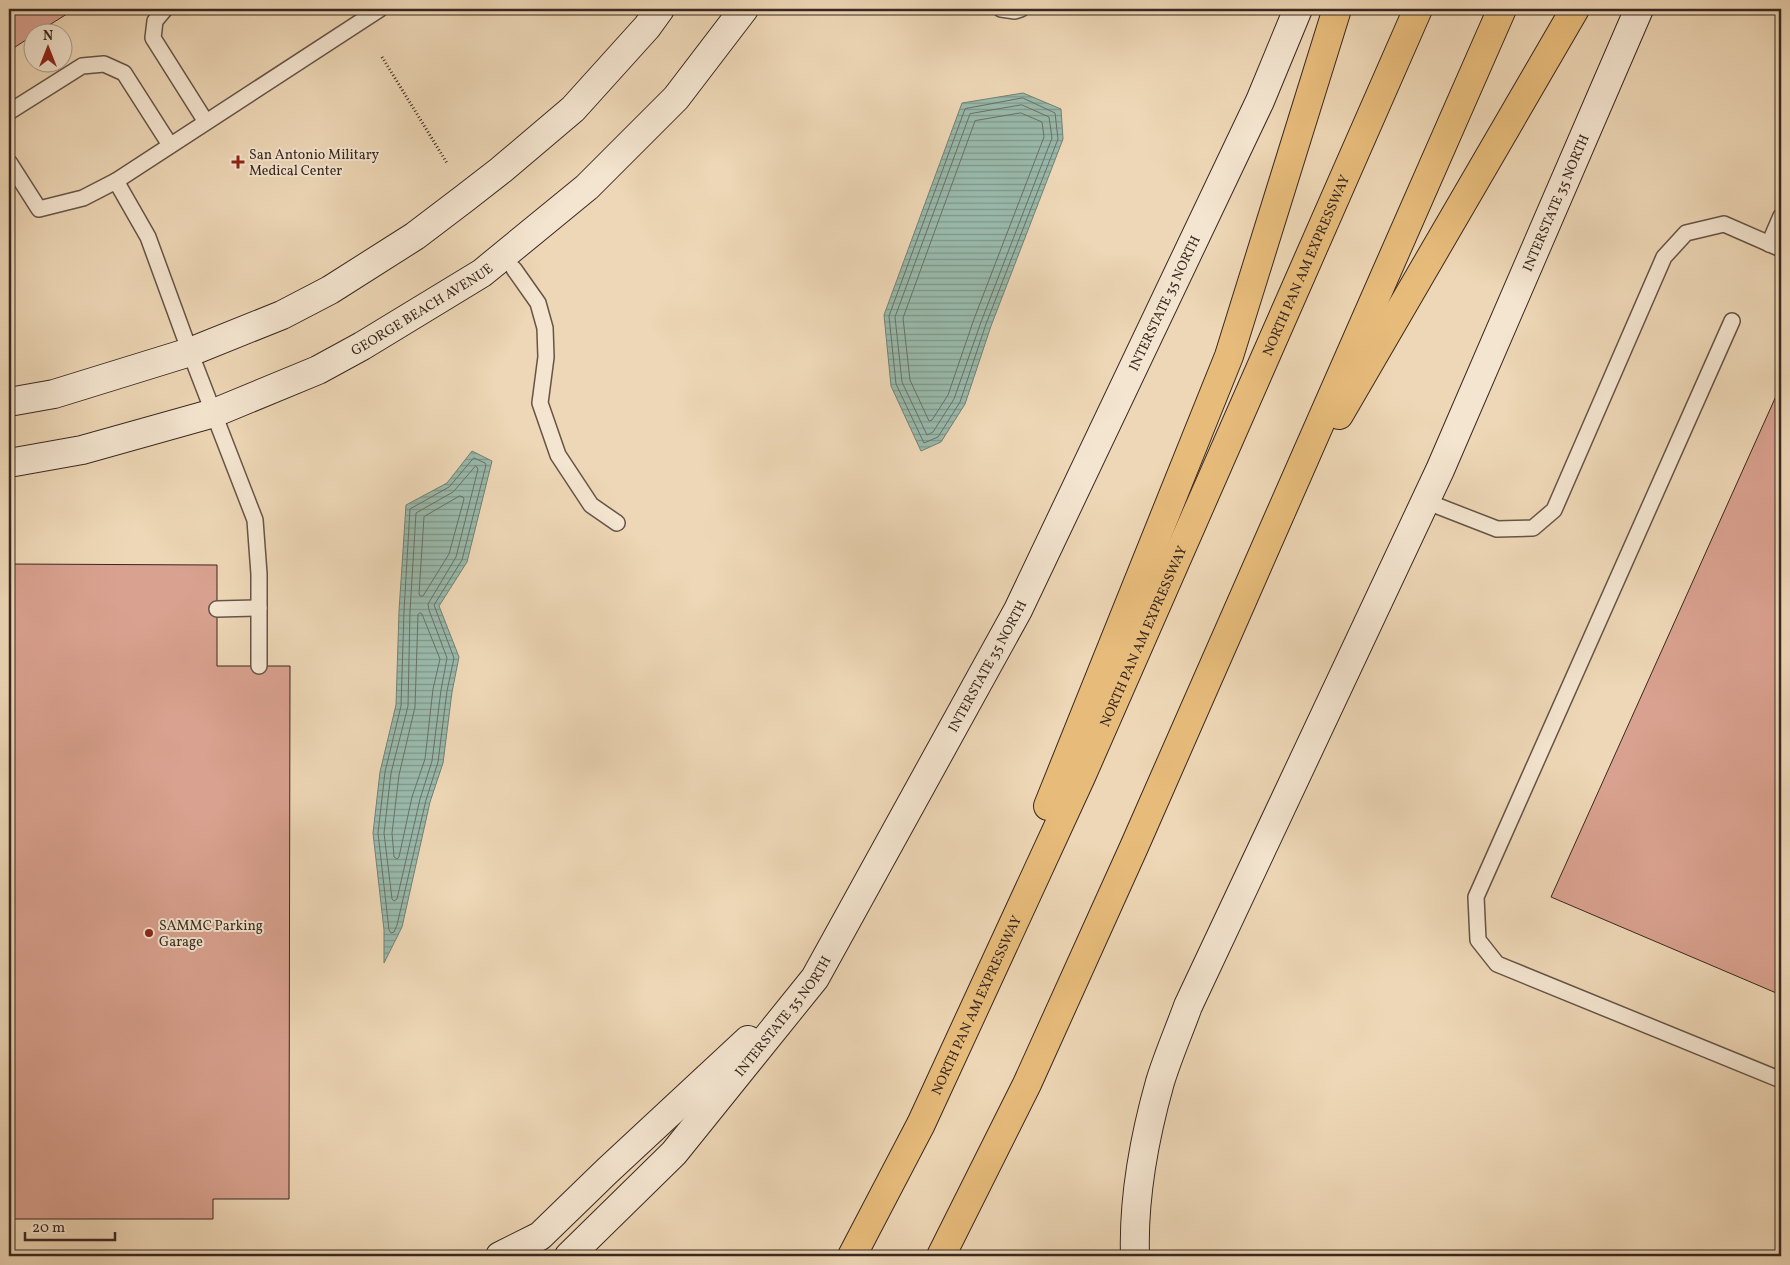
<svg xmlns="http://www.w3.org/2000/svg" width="1790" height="1265" viewBox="0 0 1790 1265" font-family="Vollkorn,serif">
<defs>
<pattern id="water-rules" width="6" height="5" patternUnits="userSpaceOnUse" patternTransform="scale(1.25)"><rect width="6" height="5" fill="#99baac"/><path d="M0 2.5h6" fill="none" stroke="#7e978c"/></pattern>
</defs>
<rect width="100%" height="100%" fill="#eed7b6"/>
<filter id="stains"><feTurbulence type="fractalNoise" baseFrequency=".004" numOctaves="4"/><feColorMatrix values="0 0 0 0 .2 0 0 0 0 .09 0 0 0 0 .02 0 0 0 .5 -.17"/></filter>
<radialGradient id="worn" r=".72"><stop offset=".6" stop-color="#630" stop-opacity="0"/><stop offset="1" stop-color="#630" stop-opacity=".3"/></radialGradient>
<!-- water -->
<g fill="url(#water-rules)" stroke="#738074">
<path d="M1023,93L1061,109L1063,139L991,326L965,404L941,442L921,451L891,386L884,315L962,103Z"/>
<path d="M472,451L492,461L467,562L439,606L459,657L452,692L443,763L430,802L402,927L384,963V930L373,833L380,772L396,705L399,611L406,505L447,483Z"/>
</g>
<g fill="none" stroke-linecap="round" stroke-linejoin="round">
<!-- shore -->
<g stroke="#697166" stroke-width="1">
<path d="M1023,98L1055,113L1058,139L986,324L960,402L938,437L924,443L896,384L889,316L965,109Z"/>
<path d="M1022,105L1049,117L1052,138L981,322L954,399L933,432L927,435L902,382L895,317L970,114Z"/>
<path d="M1021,113L1042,122L1044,137L974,319L948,395L932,420L929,421L910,380L903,318L975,121Z"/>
<path d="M474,458L485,463L486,465L462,560L434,605L454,658L447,691L438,762L426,800L397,925L394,932L391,933L389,930L378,833L385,772L401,706L404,611L410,509L449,487Z"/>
<path d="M476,466L478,469L456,557L428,604L429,610L447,658L441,690L432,761L420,799L397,899L394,901L392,899L384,833L391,773L408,706L410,611L416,513L453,492Z"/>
<path d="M460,496L463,497L464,499L449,554L423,596H420L419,594L424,517Z"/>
<path d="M420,613L422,614L440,659L433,689L425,759L412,797L399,857L397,859L394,857L392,833L399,775L415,707L418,615Z"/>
</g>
</g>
<!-- building -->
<g fill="#d9a18f" stroke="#392820">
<path d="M9,9H75L38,32H32V36L9,51Z"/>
<path d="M1781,385V995L1551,897Z"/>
<path d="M9,564L217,565V666H290L289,1199H213V1219H9Z"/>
</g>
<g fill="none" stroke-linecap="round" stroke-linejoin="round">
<defs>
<g id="lane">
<path d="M165,9L155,21L153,38L206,122"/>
<path d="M1001,9L1015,11L1021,9"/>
<path d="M9,112L82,66L104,64L124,73L170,145"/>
<path d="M9,162L39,209L83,198L116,181"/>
<path d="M1769,244L1781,216"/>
<path d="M514,269L538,303L545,328L546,357L540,403L558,455L591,505L617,523"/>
<path d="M1732,321L1476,897L1478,940L1497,964L1781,1080"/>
<path d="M1425,501L1497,529L1533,528L1554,510L1664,257L1686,233L1724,224L1781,249"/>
<path d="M217,609L259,608"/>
<path d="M259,666V574L255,520L190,352L148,237L116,181L380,9"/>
</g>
<g id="secondary">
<path d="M9,402L54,394L190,352L282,315L330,290L415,236L465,198L501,170L573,109L647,27L660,9"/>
<path id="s1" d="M9,463L82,450L214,413L318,370L362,346L482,273L587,187L676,98L744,9"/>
<path d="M500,1256L540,1236L607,1171L748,1040"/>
<path id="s2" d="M569,1256L674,1153L815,978L1018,610L1260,101L1298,9"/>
<path id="s3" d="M1135,1256C1133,1197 1144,1139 1160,1082C1168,1056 1179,1031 1188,1006L1440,470L1639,9"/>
</g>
<g id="highway">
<path d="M1339,415L1575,9"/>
<path d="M1048,806L1229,356L1337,9"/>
<path id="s4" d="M852,1256L921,1124L1081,777L1418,9"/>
<path d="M941,1256L1027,1084L1134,847L1502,9"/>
</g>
</defs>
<!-- lane casing -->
<use href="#lane" stroke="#665446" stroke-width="18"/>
<!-- secondary casing -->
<use href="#secondary" stroke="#392820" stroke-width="30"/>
<!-- highway casing -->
<use href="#highway" stroke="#392820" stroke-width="30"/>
<!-- path -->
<path stroke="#392820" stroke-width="3" stroke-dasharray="1 2.5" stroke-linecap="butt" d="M382,57L447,163"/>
<!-- lane -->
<use href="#lane" stroke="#f4e5d0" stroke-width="15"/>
<!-- secondary -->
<use href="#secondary" stroke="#f4e5d0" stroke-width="28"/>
<!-- highway -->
<use href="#highway" stroke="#e7bc7b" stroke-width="28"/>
</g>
<!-- markers -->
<g fill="#8f2418" stroke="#f4e5d0" stroke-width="2">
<path d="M235.5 154.5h5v5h5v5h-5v5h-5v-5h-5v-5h5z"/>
<circle cx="149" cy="933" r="5"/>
</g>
<g text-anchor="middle" stroke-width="4" stroke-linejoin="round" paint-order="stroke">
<!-- poi labels -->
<g font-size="14" fill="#392820" stroke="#f4e5d0" text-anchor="start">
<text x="249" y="159">San Antonio Military<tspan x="249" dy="16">Medical Center</tspan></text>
<text x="159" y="930">SAMMC Parking<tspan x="159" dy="16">Garage</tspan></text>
</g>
<!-- street labels -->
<g font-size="14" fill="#392820" stroke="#f4e5d0">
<text dy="5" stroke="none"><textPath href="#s3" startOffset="1141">INTERSTATE 35 NORTH</textPath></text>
<text dy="5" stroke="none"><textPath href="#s4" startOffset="1090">NORTH PAN AM EXPRESSWAY</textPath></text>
<text dy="5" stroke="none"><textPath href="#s2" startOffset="1132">INTERSTATE 35 NORTH</textPath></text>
<text dy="5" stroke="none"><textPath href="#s1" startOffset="444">GEORGE BEACH AVENUE</textPath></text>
<text dy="5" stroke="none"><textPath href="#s4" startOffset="685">NORTH PAN AM EXPRESSWAY</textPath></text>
<text dy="5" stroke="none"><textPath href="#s2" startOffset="728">INTERSTATE 35 NORTH</textPath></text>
<text dy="5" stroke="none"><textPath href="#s4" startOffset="280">NORTH PAN AM EXPRESSWAY</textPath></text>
<text dy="5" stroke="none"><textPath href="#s2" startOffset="322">INTERSTATE 35 NORTH</textPath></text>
</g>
</g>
<!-- margin -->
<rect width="1790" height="1265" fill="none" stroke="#eed7b6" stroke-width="30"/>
<rect x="10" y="10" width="1770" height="1245" fill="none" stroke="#392820" stroke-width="2.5"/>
<rect x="15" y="15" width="1760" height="1235" fill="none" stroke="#392820"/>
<!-- north arrow -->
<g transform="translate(48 48)"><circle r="24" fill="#f4e5d0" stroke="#a9998a"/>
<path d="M0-4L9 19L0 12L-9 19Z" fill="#8f2418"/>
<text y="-8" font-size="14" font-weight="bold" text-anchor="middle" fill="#392820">N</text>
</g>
<!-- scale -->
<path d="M25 1232v8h90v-8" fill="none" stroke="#392820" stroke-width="2.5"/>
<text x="32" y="1232" font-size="15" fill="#392820" stroke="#f4e5d0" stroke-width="4" paint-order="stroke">20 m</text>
<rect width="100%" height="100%" filter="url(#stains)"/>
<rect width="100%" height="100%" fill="url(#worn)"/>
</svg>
